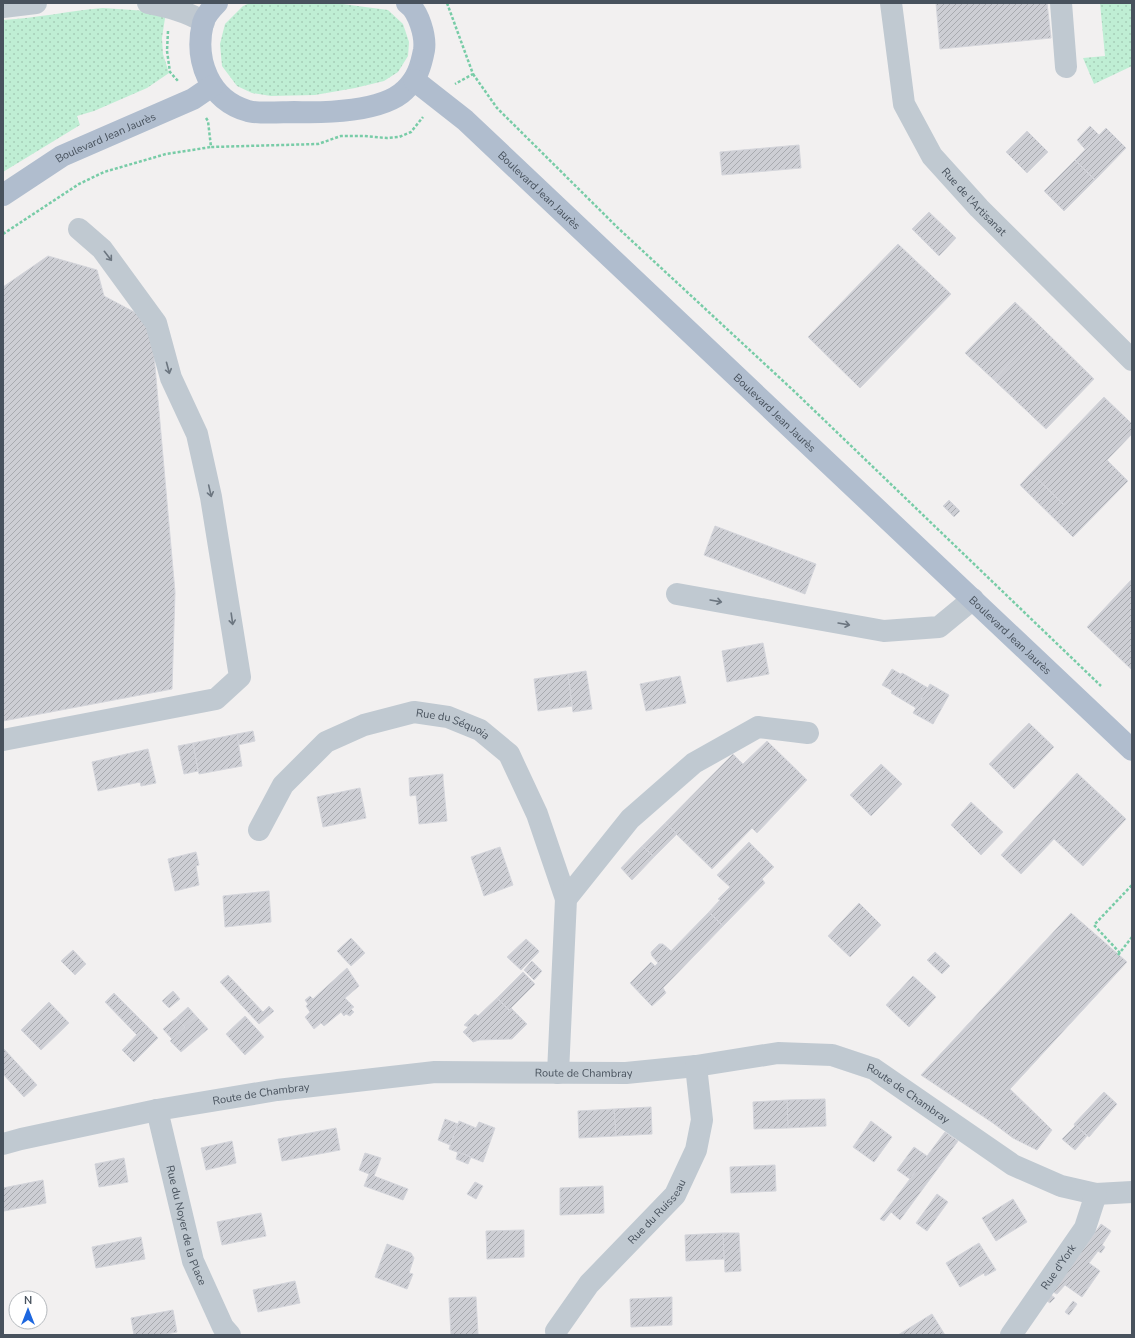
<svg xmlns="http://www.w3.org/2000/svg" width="1135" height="1338" viewBox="0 0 1135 1338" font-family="'Nunito Sans',sans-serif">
<defs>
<pattern id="grass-dots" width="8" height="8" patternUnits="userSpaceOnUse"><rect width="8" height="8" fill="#bfeed4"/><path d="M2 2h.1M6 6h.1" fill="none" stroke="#a6ceb8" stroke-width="1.8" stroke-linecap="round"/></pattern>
<pattern id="building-hatch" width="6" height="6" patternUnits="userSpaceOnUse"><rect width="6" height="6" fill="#cdced4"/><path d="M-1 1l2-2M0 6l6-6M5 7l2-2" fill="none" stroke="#a8aaaf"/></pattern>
</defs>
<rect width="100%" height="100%" fill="#f2f0f0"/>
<!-- grass -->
<g fill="url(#grass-dots)">
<path d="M250,3H335L388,10L403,24L409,42L408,56L398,72L384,81L355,88L315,95L271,96L252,93L237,86L222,66L220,44L225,24L243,6Z"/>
<path d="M1100,3H1132V66L1094,84L1083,58L1105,56Z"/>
<path d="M103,8L147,11L165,18L162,38L163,54L169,73L147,88L94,111L77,116L80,125L3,172V20C37,18 69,11 103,8Z"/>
</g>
<!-- building -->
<g fill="url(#building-hatch)" stroke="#d4d5db">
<path d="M936,3H1047L1051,38L940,49Z"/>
<path d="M1090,126L1099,135L1085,149L1077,140Z"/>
<path d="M1106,128L1126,148L1095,180L1075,160Z"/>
<path d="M1027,131L1048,152L1027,173L1006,152Z"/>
<path d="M799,145L801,168L722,175L720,152Z"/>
<path d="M1075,160L1095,180L1064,211L1044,191Z"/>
<path d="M929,212L956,238L939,256L912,229Z"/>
<path d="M898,244L951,294L860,388L808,337Z"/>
<path d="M48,256L97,270L104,296L151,321L175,592L172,689L3,721V287Z"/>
<path d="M1015,302L1043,329L994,380L965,353Z"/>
<path d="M1043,329L1094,379L1046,429L994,380Z"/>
<path d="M1104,397L1132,424V434L1064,505L1031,473Z"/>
<path d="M1107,460L1128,481L1073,537L1020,485L1031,473L1064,505Z"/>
<path d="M949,500L960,511L954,517L943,506Z"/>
<path d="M715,526L816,564L805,594L704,555Z"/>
<path d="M1132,579V670L1087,627Z"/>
<path d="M763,643L769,674L727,682L722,651Z"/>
<path d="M892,669L902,675L893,691L882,685Z"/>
<path d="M586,671L592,709L573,712L568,674Z"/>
<path d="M902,673L928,688L916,708L891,693Z"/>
<path d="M568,674L572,706L538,711L534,679Z"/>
<path d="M680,676L686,703L646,711L640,684Z"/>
<path d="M930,684L949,695L933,724L913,713Z"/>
<path d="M1029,723L1054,747L1014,789L989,764Z"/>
<path d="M253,731L255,741L238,745L237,734Z"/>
<path d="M237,734L242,766L199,774L193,743Z"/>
<path d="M767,741L807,780L757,833L752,828L712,869L665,823L733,754L743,764Z"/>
<path d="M193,743L198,771L184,774L178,746Z"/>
<path d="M148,749L156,783L141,786L140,782L98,791L92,762Z"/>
<path d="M881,764L902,784L871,816L850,795Z"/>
<path d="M1077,773L1126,819L1083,866L1054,839L1021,874L1001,855Z"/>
<path d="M443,774V779L417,803L416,795L410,796L409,778Z"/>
<path d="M443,779L447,821L419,824L417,803Z"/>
<path d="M360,788L366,818L323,827L317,797Z"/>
<path d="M971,802L1003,832L981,855L951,825Z"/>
<path d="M665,823L677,834L654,857L642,846Z"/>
<path d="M749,842L774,867L762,879L765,883L723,926L709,912L720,900L718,899L730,887L717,875Z"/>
<path d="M642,846L654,857L632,880L621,868Z"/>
<path d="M500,847L513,885L484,896L471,857Z"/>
<path d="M196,852L199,865L196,866L199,885L175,891L168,859Z"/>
<path d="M269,891L271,922L225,927L223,896Z"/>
<path d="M859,903L881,925L850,957L828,936Z"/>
<path d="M709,912L723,926L663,988L666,993L652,1006L630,983L651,962L655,966L658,963L652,956L651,952L659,944H663L671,951Z"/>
<path d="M1071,913L1127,962L1010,1089L1052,1130L1037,1150L1013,1138L993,1123L921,1075Z"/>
<path d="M351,938L365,953L351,966L337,951Z"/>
<path d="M526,939L539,951L538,953L521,970L507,957Z"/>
<path d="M73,950L86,964L75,975L61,961Z"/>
<path d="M935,952L950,966L942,974L927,960Z"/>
<path d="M532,961L542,971L534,980L524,970Z"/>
<path d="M347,968L359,986L345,998L354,1007L351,1009L354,1012L350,1016L346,1014L344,1016L341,1012L324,1026L321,1023L314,1029L305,1017L310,1012L306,1006L308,1004L305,1000L310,996L313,999Z"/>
<path d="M523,972L535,984L509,1010L497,998Z"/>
<path d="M228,975L263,1012L269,1006L274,1011L259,1024L220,982Z"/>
<path d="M913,976L936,997L909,1027L886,1005Z"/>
<path d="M173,991L180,999L169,1008L162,1001Z"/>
<path d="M114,993L146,1025L137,1035L105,1002Z"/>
<path d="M497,998L509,1010L479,1040L473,1042L463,1032L468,1027L464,1025L475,1014L478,1016Z"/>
<path d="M49,1002L69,1023L41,1050L21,1030Z"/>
<path d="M188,1007L196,1016L185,1027L176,1018Z"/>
<path d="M511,1008L527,1024L512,1039L479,1040Z"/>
<path d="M196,1016L208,1029L181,1052L170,1041Z"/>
<path d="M245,1016L264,1037L245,1055L226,1034Z"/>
<path d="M176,1018L185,1027L172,1039L163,1029Z"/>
<path d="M146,1025L158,1038L138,1058L126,1046Z"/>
<path d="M126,1046L138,1058L134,1062L122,1050Z"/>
<path d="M3,1048L37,1085L24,1097L3,1074Z"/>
<path d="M1104,1092L1117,1104L1089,1137L1074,1124Z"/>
<path d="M825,1099L826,1126L788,1128L787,1100Z"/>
<path d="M787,1100L788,1128L754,1129L753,1102Z"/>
<path d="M651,1107L652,1134L616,1136L614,1109Z"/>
<path d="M614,1109L616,1136L579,1138L578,1111Z"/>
<path d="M445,1119L458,1124L450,1145L438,1140Z"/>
<path d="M459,1121L476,1128L479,1122L495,1128L483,1162L449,1149Z"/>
<path d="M871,1121L892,1137L874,1162L853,1147Z"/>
<path d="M1074,1124L1087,1136L1075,1150L1062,1139L1075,1126Z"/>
<path d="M336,1128L340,1150L282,1161L278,1139Z"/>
<path d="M945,1132L958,1141L900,1220L891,1212L884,1221L880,1219Z"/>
<path d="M232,1141L236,1163L206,1170L201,1148Z"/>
<path d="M914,1147L927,1156L910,1179L897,1170Z"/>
<path d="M458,1152L471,1157L468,1164L456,1159Z"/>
<path d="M365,1153L381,1158L374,1176L408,1189L403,1200L364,1186L369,1174L359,1170Z"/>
<path d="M124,1158L128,1182L99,1187L95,1164Z"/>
<path d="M775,1165L776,1191L731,1193L730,1167Z"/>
<path d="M43,1180L46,1203L4,1211L3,1188Z"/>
<path d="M475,1182L483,1186L476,1199L467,1194Z"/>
<path d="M603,1186L604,1213L560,1215V1188Z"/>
<path d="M937,1194L948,1202L927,1231L916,1223Z"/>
<path d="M1013,1199L1027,1222L996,1241L982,1218Z"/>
<path d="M261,1213L266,1236L222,1245L217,1222Z"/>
<path d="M1101,1224L1111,1231L1102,1245L1105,1247L1101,1253L1098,1251L1089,1263L1100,1271L1082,1297L1065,1285L1057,1294L1053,1292Z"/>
<path d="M524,1230V1257L487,1259L486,1231Z"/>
<path d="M723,1233L724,1259L686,1261L685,1235Z"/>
<path d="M723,1233H739L741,1271L725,1272Z"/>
<path d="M141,1237L145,1259L96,1268L92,1247Z"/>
<path d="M979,1243L996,1270L985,1276L984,1273L960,1287L946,1263Z"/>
<path d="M387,1244L411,1253L414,1258L409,1273L413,1274L407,1289L375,1277Z"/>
<path d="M295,1281L300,1303L258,1312L253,1290Z"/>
<path d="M1051,1295L1055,1298L1050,1303L1047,1301Z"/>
<path d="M476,1297L478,1334L451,1335L449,1298Z"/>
<path d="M672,1297V1325L631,1327L630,1299Z"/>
<path d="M1073,1301L1077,1304L1069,1315L1065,1312Z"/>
<path d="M173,1310L177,1332L160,1335H134L131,1318Z"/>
<path d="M932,1314L945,1335H898Z"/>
</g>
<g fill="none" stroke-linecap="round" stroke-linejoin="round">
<!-- path -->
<g stroke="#78cca7" stroke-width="2.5" stroke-dasharray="3 2" stroke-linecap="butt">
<path d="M447,3L473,74L455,84"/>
<path d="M168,31L167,51L170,72L178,81"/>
<path d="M473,74L497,108L618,228L795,392L1101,686"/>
<path d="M206,118L208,121L211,147L318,144L341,136H364L387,138L399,137L411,132L423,117"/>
<path d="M3,234L79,184L104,172L166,154L211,147"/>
<path d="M1120,953L1094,925L1132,885"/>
<path d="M1118,955L1132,937"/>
</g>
<!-- minor -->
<g stroke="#c0c9d1" stroke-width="22">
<path d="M148,3C168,7 186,11 204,22"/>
<path id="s1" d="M891,3L904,104L932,156L979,208L1132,360"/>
<path d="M1061,3L1066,67"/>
<path d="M3,7L36,3"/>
<path d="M677,594L884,631L939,627L973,599"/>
<path d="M3,740L216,699L240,677L211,497L197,434L171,378L156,323L102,249L79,229"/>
<path id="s2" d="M259,830L283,785L326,742L364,725L414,712L448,717L480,730L509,754L537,814L566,899"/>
<path d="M558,1073L566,899L630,819L694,763L758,727L808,733"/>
<path id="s3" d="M157,1110L193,1261L223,1327L230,1335"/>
<path id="s4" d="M3,1144L21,1139L157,1110L277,1090L435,1072L626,1073L696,1066L778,1053L832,1055L874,1069L1013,1165L1061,1186L1096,1194L1132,1192"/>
<path id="s5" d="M556,1331L589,1284L675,1195L696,1150L702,1120L696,1066"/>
<path id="s6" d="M1011,1335L1085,1228L1096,1194"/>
</g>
<!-- major -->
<g stroke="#b0bdce" stroke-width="22">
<path d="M217,3C212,8 205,16 203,23C194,60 209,100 248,111C257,114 283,112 294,112C324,113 383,112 405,90C417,79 421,66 424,50C426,37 419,11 407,3"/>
<path id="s7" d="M414,80L465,120L1132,750"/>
<path id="s8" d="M3,195L62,156L193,99L212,86"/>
</g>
</g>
<!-- one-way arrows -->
<defs><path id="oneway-shaft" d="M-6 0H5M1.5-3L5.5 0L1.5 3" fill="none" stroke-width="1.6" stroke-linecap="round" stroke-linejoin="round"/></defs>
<g stroke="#6c7680">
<use href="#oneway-shaft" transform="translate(108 256) rotate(52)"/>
<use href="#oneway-shaft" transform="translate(168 368) rotate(75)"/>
<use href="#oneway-shaft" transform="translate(210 491) rotate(77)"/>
<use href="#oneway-shaft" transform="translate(716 601) rotate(10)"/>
<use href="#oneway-shaft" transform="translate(232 619) rotate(82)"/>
<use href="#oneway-shaft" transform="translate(844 624) rotate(10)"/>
</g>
<g text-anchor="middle" stroke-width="4" stroke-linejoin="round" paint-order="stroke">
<!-- street labels -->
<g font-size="11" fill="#48525d" stroke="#fff">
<text dy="4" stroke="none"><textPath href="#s8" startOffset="118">Boulevard Jean Jaurès</textPath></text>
<text dy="4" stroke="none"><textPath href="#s7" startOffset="167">Boulevard Jean Jaurès</textPath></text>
<text dy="4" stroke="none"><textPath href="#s1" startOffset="223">Rue de l'Artisanat</textPath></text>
<text dy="4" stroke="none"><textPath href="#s7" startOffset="491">Boulevard Jean Jaurès</textPath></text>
<text dy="4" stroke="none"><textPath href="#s7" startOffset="815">Boulevard Jean Jaurès</textPath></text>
<text dy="4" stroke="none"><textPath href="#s2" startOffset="246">Rue du Séquoia</textPath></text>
<text dy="4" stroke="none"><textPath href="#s4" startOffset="587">Route de Chambray</textPath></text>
<text dy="4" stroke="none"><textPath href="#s4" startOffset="263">Route de Chambray</textPath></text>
<text dy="4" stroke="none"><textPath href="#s4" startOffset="923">Route de Chambray</textPath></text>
<text dy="4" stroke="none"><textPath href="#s5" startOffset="157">Rue du Ruisseau</textPath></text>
<text dy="4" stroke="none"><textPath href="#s3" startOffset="119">Rue du Noyer de la Place</textPath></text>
<text dy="4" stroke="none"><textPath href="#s6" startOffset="83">Rue d'York</textPath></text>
</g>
</g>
<!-- border -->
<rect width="1135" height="1338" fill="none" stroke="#48525d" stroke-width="8"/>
<!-- north arrow -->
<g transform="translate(28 1310)"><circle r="19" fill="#ffffff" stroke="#b6babe"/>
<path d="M0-3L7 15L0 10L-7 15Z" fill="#1d67df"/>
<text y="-6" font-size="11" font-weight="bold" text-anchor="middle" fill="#48525d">N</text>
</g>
</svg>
